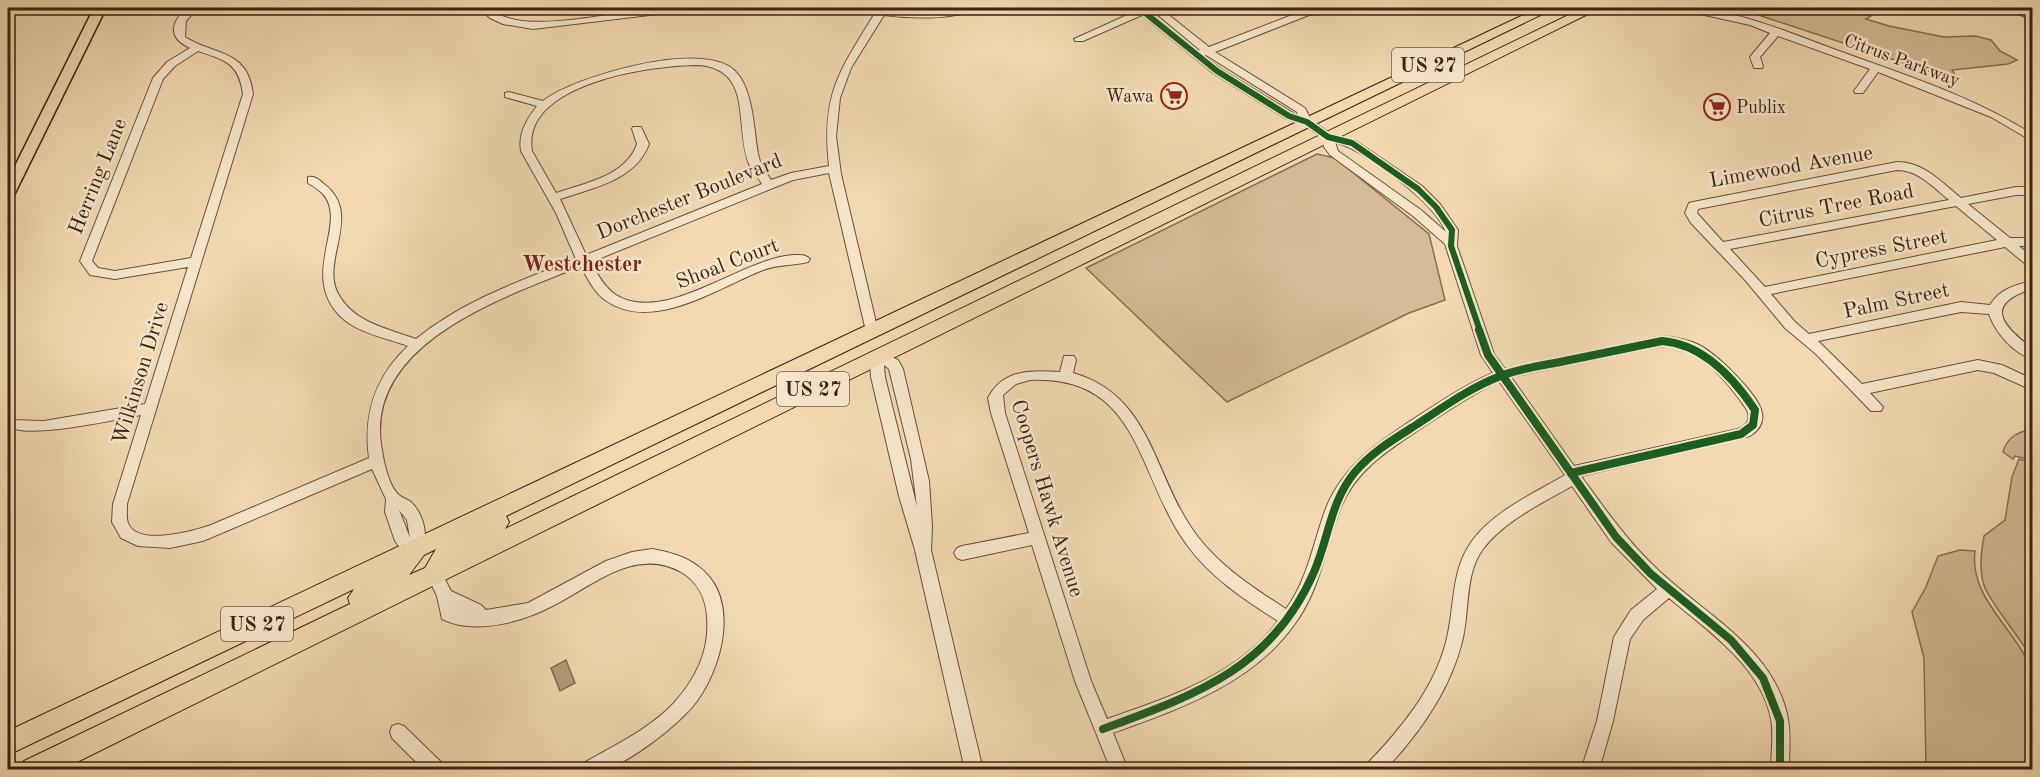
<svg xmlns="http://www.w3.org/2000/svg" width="2040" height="777" viewBox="0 0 2040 777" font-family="'Old Standard TT',serif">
<rect width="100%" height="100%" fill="#f2d9b1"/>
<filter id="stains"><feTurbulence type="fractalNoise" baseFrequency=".00333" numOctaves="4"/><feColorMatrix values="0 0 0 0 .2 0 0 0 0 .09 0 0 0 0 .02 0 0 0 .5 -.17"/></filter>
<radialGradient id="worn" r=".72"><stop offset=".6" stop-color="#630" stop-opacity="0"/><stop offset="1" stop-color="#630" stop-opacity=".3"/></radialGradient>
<!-- green -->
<g fill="#d4ba96" stroke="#8a6e54" stroke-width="1.5">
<path d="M1737,8H1880V10L1866,19L1889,26L1944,37L1975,36L1991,40L2000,51L2017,60L2008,64L1952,70L1957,78L1931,72Z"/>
<path d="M1317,154L1335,158L1429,234L1445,300L1409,313L1227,402L1086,268Z"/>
<path d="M2032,429V460L2015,456L2013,459L2003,452C2007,437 2018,432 2032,429Z"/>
<path d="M2019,459L2032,463V659C2019,636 1999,614 1987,592C1978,576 1981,553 1984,536L2005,520L2012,477Z"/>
<path d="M1960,550L1975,551C1969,598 2015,628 2031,668C2037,682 2033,751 2032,769H1926L1924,658L1912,612L1926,587L1938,556Z"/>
</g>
<!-- water -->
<path fill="#b59a7b" stroke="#866a51" stroke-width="1.5" d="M566,660L575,683L560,691L551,668Z"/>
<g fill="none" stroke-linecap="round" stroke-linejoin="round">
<defs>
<g id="minor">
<path d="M187,8H197L186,21L185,37C215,56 248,49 253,94L127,504C127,510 126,517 128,523C137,547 194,531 211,525L369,458C363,414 375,377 408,346C386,338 357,333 340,316C299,274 349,223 323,194C319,190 313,186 308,183V177C315,176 318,179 324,184C365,215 317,263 340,297C356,323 389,329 416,339C464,300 520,281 576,259L556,213L521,151C518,133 527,119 537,106L505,97V93L509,92L543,101C575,76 704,39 735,71C753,88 754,130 758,154L761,165L771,180L791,173L829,166C821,94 839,72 875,13L860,10L859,8H887L889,10L916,11L974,8C956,21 906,18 884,15L851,68L840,98L836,136L841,174L878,331L877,334L872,336L866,331L829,173L793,180L773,188L591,262C597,274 605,288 616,295C666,325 740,259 793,255C800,255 805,254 810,259L808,262C793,266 778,264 763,270C719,287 652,334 605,300C594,292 587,278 581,266C508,296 367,341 381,444C383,458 388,486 399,495C402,498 407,499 411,502C424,515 429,536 421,553L416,554L401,549L395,541L385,512L386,499L372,469L203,541L170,548L138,546L121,538L112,522L113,504L141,415C118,419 21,441 8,425L9,420L44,421L145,404L188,267L115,279L90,275L80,261L153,78L167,62L190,48C168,38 170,23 187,8ZM198,51C225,60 239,63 243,94L191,258L115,271L98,268L92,261L163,79L175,66ZM699,65C754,70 734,126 749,164C752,171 758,177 762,184L586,255L560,199C593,188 636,180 649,144L641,127H633L632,129L637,144C626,176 585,183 556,193L532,151C521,83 652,65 699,65ZM399,510L407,520L410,538Z"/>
<path d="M480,8H490C525,42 638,2 688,8L683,11L533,29L503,24L490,18Z"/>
<path d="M1135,8H1160L1209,47L1305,10L1333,9V13L1309,15L1215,52L1305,108L1311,120L1332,135L1356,141L1422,186L1440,204L1458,230L1457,246L1494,354L1505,369L1662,336C1675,337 1687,339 1699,345C1715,353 1759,394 1762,413C1764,423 1758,431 1750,436L1581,476C1605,509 1627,541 1656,568C1703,614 1775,648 1788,719C1791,735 1789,753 1789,770H1771C1771,753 1774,735 1771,719C1761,666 1707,630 1669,598L1643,620L1630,639L1613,721L1599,770H1581L1597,721L1614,637L1631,610L1657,589L1611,542L1572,486C1541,504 1505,520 1483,549C1464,575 1470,612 1462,642C1450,690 1419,734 1385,770H1365L1367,764C1400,730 1434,689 1446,642C1455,609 1450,571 1472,541C1494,511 1533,494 1565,475L1499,381C1474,393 1452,408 1429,423C1395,446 1357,467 1341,507C1325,547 1321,589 1294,625C1252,684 1179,709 1113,733L1128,770H1111L1075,681L1032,545L962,560L957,558L954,553L957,548L962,546L1029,533L991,413L988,398C1003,369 1031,370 1060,372L1064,356H1074L1076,360L1073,373C1154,396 1153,479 1198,537C1221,567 1255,589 1286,609C1308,579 1313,543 1326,508C1344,464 1380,441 1418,416C1443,400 1467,384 1493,373L1481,355L1445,244L1413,216L1330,155L1324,147L1323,138L1303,124L1285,118L1213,73L1142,15L1083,41H1075L1074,39L1136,11ZM1152,10L1200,50L1197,51L1149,12ZM1206,55L1297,112L1298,116L1221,69L1204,56ZM1335,142C1365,150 1434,202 1446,232L1421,210L1338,151ZM1662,346C1700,348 1727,380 1747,410C1751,420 1747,425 1738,429L1574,466L1511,377ZM1030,380C1141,375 1136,475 1187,545C1210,577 1245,600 1278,621C1239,675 1167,698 1107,719L1091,681L1005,413L1003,395L1016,384Z"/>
<path d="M1681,8C1735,8 1789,33 1839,51C1905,75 1972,96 2032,134V141L1991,117L1878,72L1863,93H1855L1854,91L1870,69L1778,36L1760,57L1763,66L1762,68H1754L1750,57L1770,33L1750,25L1682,10Z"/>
<path d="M2005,8H2017L2032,14V20Z"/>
<path d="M1897,162C1924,162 1941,182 1961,198L2016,187H2032V195H2016L1968,204L2010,238H2032V246H2019L2032,257V267L2028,266L2005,247L1771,294L1795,322L1809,334L1961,302L1990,305C2000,289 2015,285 2032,281V289C1984,304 2001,325 2032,348V359C2013,353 1995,332 1989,314L1961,312L1818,341L1862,384L1978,360L2002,365L2032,379V390L1994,373L1978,370L1870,393L1883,407L1881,411H1871L1816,354L1785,328L1746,281L1691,223L1685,213L1689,203L1693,202ZM1897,170C1918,170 1933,187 1949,200L1723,242L1697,213L1698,209ZM1956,206L1997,240L1765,287L1730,249Z"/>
<path d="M880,351L898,360L903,369L929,481L932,526L931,550L983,770H965L915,550L899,496L871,377L870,363L875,353ZM884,365L889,369L911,459L917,507L885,377Z"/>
<path d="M652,549C669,552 685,556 699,567C740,598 723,665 697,701C680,724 634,759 607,769C599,771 588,770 580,770L582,764C613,746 648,730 673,704C695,680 710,651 707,617C706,599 698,582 681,572C629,543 582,597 535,614C508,625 470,633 442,619L437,596L426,573L429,568L434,566L439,568L451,591L481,605L486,610L528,603L606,561L632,552Z"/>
<path d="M398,724L404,726L443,764L445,770H424L392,738L390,732L392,726Z"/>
</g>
<path id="major" d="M94,8H106L15,193L8,197V180Z"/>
<path id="highway" d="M1538,8H1555L506,516L509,522L505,529L1583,8H1600L61,770H21L24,761L350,604L348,598L354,589L8,755V731ZM436,549L425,568L409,575L424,555Z"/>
</defs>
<!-- minor casing -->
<use href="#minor" stroke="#6c4f3a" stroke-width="2"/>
<!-- major casing -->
<use href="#major" stroke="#3f2112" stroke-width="3"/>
<!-- highway casing -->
<use href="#highway" stroke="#3f2112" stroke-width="2"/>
<!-- minor -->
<use href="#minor" fill="#f7e6cc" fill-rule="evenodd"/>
<!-- major -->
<use href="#major" fill="#f2d9b1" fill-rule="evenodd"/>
<!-- highway -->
<use href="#highway" fill="#f2d9b1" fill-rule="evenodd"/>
<defs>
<path id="cycleway-far1" d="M1139,8L1217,71L1289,116L1307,122L1328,137L1352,143L1418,189L1436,207L1452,230L1451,246L1480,331"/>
<g id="cycleway">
<path d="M1479,330L1488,355L1616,537L1651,574L1731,640L1763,678L1780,721V770"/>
<path d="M1103,729C1195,695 1272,669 1314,572C1329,538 1330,502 1355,472C1372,452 1394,439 1416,425C1442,408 1468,389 1498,377C1517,369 1539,366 1560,362C1594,355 1628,348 1662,341C1703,344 1733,377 1755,410L1753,425L1741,434L1571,473"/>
</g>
</defs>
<!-- cycleway-far1 casing -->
<use href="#cycleway-far1" stroke="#f7e6cc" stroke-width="9"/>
<!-- cycleway casing -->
<use href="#cycleway" stroke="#f7e6cc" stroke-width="12"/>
<!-- cycleway-far1 -->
<use href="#cycleway-far1" stroke="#1b5e20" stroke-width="6"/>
<!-- cycleway -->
<use href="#cycleway" stroke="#1b5e20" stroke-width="8"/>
</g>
<!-- icons -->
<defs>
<symbol id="supermarket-ring" viewBox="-11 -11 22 22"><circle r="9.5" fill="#f7e6cc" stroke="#8f2418" stroke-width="1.5"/><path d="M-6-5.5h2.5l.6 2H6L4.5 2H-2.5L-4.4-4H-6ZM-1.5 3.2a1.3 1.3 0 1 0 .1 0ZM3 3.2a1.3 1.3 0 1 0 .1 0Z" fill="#8f2418"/></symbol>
</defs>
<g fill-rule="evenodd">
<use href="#supermarket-ring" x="1159" y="81" width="30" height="30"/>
<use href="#supermarket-ring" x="1702" y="92" width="30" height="30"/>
</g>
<g text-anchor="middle" stroke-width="5" stroke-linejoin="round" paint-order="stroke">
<!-- far-street labels -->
<g font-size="18" fill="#3f2112" stroke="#f7e6cc">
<text transform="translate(1902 60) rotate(20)" y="6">Citrus Parkway</text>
</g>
<!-- far-poi labels -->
<g font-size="18" fill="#3f2112" stroke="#f7e6cc" text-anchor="end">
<text x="1154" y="102">Wawa</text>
<text x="1736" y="113" text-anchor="start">Publix</text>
</g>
<!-- shield labels -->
<g fill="#f7e6cc" stroke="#765c4a" stroke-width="1.5">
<rect x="1392" y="48" width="72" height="34" rx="4.5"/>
<rect x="777" y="372" width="72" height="34" rx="4.5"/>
<rect x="221" y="607" width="72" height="34" rx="4.5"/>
</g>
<g font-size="20" font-weight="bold" fill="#3f2112">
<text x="1428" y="72">US 27</text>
<text x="813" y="396">US 27</text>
<text x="257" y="631">US 27</text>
</g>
<!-- street labels -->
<g font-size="21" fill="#3f2112" stroke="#f7e6cc">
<text transform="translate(1791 166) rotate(-10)" y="7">Limewood Avenue</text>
<text transform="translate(97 176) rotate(-68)" y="7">Herring Lane</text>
<text transform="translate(689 196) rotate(-22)" y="7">Dorchester Boulevard</text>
<text transform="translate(1836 205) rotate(-11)" y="7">Citrus Tree Road</text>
<text transform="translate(1881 248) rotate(-11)" y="7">Cypress Street</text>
<text transform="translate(727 263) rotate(-21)" y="7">Shoal Court</text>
<text transform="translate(1896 300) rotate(-12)" y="7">Palm Street</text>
<text transform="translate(140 373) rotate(-73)" y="7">Wilkinson Drive</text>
<text transform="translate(1048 498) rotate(73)" y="7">Coopers Hawk Avenue</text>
</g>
<!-- neighbourhood labels -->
<g font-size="22" font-weight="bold" fill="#7a1f14" stroke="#f7e6cc">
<text x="582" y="271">Westchester</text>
</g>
</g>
<!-- margin -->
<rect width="2040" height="777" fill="none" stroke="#f2d9b1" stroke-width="30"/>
<rect x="9" y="9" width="2022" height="759" fill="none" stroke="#3f2112" stroke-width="3"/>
<rect x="15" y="15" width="2010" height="747" fill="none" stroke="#3f2112" stroke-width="1.5"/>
<rect width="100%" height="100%" filter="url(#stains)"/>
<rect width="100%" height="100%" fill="url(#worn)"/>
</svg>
